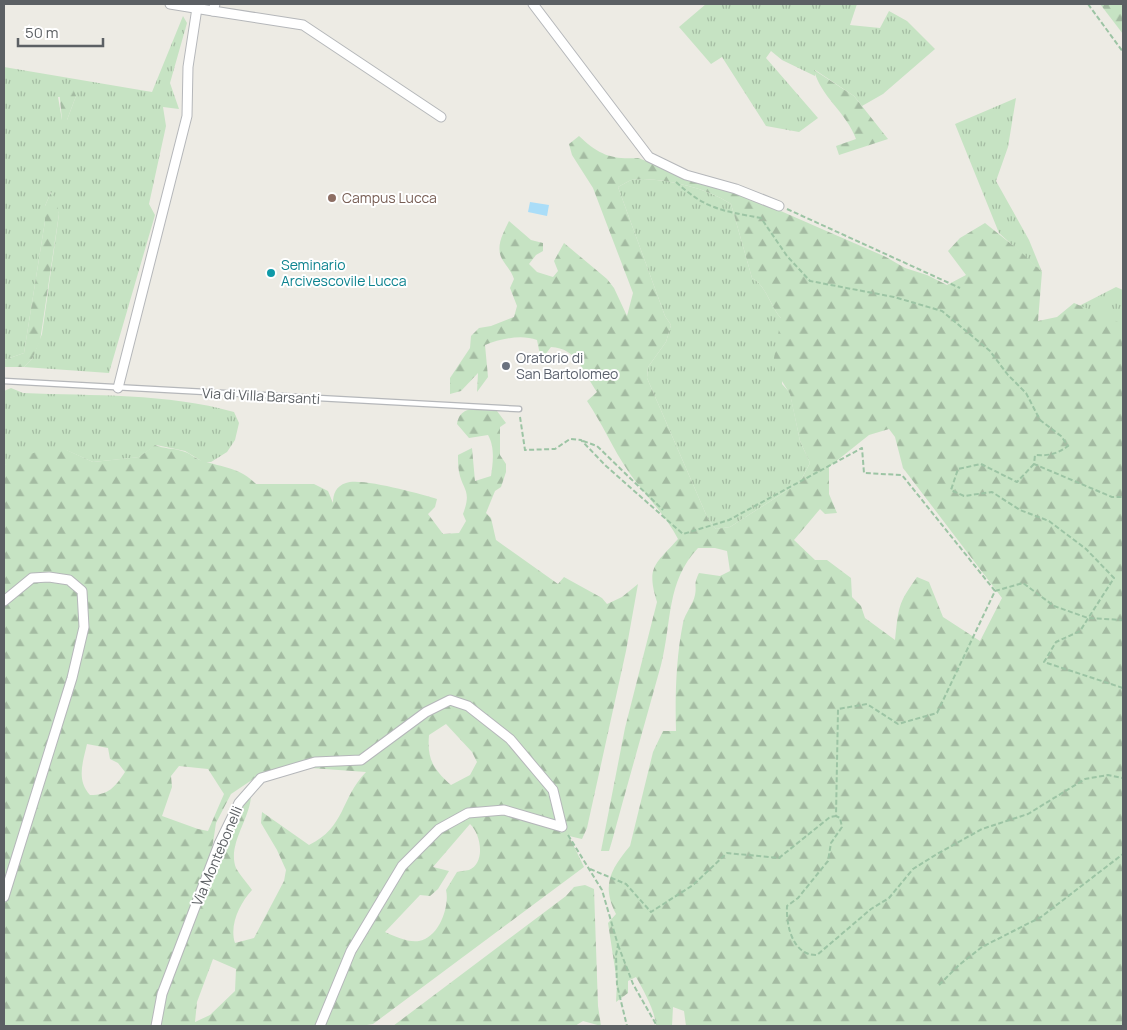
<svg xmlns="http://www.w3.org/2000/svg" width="1127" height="1030" viewBox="0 0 1127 1030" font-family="Manrope,sans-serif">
<defs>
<pattern id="grass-tufts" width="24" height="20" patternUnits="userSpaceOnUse" patternTransform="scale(1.25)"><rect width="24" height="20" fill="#c6e3c3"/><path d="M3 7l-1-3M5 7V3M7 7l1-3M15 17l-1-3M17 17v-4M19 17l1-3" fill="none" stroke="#a4bba2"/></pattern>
<pattern id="forest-firs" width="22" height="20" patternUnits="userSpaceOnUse" patternTransform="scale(1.25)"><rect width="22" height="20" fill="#c6e3c3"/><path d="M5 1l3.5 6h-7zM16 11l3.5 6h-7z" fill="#a4bba2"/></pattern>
</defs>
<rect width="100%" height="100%" fill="#edebe4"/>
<!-- grass -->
<g fill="url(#grass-tufts)" fill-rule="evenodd">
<path d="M706,4H857L850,25L880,28L889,11L907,21L935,49L883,94L862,106L854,96L815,70V76L782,60L771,51L766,58L818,118L799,132L766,126L722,57L711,64L679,27Z"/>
<path d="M183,16L187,23L170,83L179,109L163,107L166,126L149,204L155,215L109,373L24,367L32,359L42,334L59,214L51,192L45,206V221L24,353L4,360V67L152,92ZM76,96L67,120H62L58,97Z"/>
<path d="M1016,98L1008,147L996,181L1029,240L1042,272L999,233L955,124Z"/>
<path d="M643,179C672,180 706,188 731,204L752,278C766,285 770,306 781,318L782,384L790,393L800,441L810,463L800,482L730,527L716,529L708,519L647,378L648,367L666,342L671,325L665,316L618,187L631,180Z"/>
<path d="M1116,287L1123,290V325L1079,306Z"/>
<path d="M11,388L23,393C93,396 167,393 234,412L239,423L235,440L227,452L211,462H203L185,451L156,445L139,457L131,458L93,462L66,450L4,465V391Z"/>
</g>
<!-- forest -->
<g fill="url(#forest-firs)" fill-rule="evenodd">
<path d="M1100,4H1123V34Z"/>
<path d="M814,70L854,96L888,139L839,155L836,146L856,139C847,113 820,96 814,70Z"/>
<path d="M72,87L76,96L67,120H62L59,89Z"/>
<path d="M579,136C598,154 611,160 638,158L767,205L886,257L905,268L927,275L947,285L966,275L948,251L960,238L985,223L1021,252L1042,272L1038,321L1057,317L1074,303L1123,324V1026H686L684,1011L673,1007L672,1026H656C656,1013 643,989 636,977L628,981V993L616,1002L617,982L608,923L616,914C601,885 611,869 630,846L653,752L663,731H676C675,696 676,658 683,623C685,613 693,605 695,595C697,585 693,585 699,573L720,576L730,571L727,551L715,548H698C666,582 672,622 661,665C645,723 628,782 612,841L609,851H601L625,728L657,602C646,566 655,565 678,539C665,514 644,494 628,471C613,449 602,423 587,401L597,392C583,372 577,348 551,347L541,360L537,340C521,334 500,339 485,345L488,377L477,392L478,373L461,391L450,394V378L470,348L471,336L479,328L491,326L514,317L517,306L510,288L514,279C511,270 506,266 502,259C495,246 504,232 509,221L531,240L543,243V251L536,255L529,264L537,272L553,277L558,271L554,261L564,243L607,279L614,288L627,316L633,293L593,188L572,155L569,144ZM643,179C672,180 706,188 731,204L752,278C766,285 770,306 781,318L774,358L775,370L790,394L800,441L810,463L800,482L730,527L716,529L708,519L647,378L648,367L666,342L671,325L665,316L618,187L631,180ZM889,429L895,437L903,468L1002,598L980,641L943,617L929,582L917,577C897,605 899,607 895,640L865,618L861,606L852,597L851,578L827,560H815L794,540L820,509L825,514L837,513L829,494V467L869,435Z"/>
<path d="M51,192L56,200L59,214L40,341L32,359L24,367H4V360L24,353L45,221V206Z"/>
<path d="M490,409L497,411L506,423L500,427V455L506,464V472L501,487L495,491L486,513L491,518L496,540L558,584L564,577L602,598L607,604L622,597L638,584L626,651L587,828L582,839L569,836L584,867L373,1024L361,1026H4V465L48,447H60L93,462L139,457L155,445C164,449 173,448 182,451C189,452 195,459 203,461C222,467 241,468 256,484H314L328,491L333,503C333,494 336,486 346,483C360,477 421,494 437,499L435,507L428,514L443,534L459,533L466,521L463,514C472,490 463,491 459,472C458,466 458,460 458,455L472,448L475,481L491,476C493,463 495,447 488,435L469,438L457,424C460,406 475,409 490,409ZM446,724L472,752L477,762L470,775L451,785C433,769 427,759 429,735ZM87,744L108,748L110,759L118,763L125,772C115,787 109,795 90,795C76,780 83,762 87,744ZM179,766L208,769L224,794L208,831L198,829L162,816L172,787L171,776ZM311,768L366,772C340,799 346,827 309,845L262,812L261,823L277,850L286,870L284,881L254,938L235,943C229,925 240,903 252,890C247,883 240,875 236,868C227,845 250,819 251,796L241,802L211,856L216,823L231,794L258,776L268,773ZM470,824C481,834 486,863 469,870C465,871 460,871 457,872L446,890C450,906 439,938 419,941C409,943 394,936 385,932L420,895L430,896L438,889L449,871L433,867ZM213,959L236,969L235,991L210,1015L195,1022L197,1002Z"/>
<path d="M585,885L594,889L598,1006L601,1026L583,1021L575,1026H393L566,896L574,887Z"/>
</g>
<!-- water -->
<path fill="#aaddf8" d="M530,202L549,205L547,216L528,212Z"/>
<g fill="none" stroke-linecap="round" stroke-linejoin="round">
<defs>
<path id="service" d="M4,381L519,409"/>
<g id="minor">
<path d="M170,4L213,11L215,4"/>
<path d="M533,4L649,157L686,175L736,189L779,206"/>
<path d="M213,11L303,25L441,117"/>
<path d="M118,388L187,116L188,67L197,8"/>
<path d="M4,601L32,578L49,577L69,580L82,591L84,627L72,678L4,897"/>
<path d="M156,1026L162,994L219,844L239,803L261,778L315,762L361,760L426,712L450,700L468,706L510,739L553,790L562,827L504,810L468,813L439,829L402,866L351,951L320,1026"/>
</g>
</defs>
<!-- service casing -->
<use href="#service" stroke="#b5b7ba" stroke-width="7"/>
<!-- minor casing -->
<use href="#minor" stroke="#b5b7ba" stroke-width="11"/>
<!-- path -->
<g stroke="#9cc4a4" stroke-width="2" stroke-dasharray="5 2.5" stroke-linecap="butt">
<path d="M1088,4L1123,52"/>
<path d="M676,182C705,209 723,211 761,218L787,256L810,281L894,297L942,311L990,351L1008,375L1026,393L1040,420L1061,436L1068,446C1057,454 1049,456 1035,455L1034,464L1112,497H1123"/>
<path d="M787,209L960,288"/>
<path d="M520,417L525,450L555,449L570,439L581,440L606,466L683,534L729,520L862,448L864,473L902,475L995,591L937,713L898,724L867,704L838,709L836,816L840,818L842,827L831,843L828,861L798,898L787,906C786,926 793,956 817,955L871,909L889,898L913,869L937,854L982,829L1028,814L1085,779L1108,775L1123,778"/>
<path d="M583,441L597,446L663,510"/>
<path d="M1034,464L1017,482L981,464L958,469L951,490L964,496L992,492L1020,510L1049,521L1086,549L1114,578L1080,631L1056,642L1044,662L1123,688"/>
<path d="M995,591L1023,583L1054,606L1088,618L1123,620"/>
<path d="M568,835L602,890L618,945L616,955L617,985L627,1026"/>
<path d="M590,869L626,884L651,912L693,885L727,853L779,858L830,817L836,816"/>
<path d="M618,945L633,984L657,1026"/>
<path d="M939,985L959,965L982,947L1041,917L1123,854"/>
</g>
<!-- service -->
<use href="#service" stroke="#fff" stroke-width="4.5"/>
<!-- minor -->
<use href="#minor" stroke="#fff" stroke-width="9"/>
</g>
<!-- markers -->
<circle fill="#8d6e63" stroke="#fff" stroke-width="2" cx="332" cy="198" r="5"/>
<circle fill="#0f9aa8" stroke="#fff" stroke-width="2" cx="271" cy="273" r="5"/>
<circle fill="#6b7280" stroke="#fff" stroke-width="2" cx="506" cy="366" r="5"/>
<g text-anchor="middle" stroke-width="4" stroke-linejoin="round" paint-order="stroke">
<!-- education labels -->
<g font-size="14" fill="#785e54" stroke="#fff" text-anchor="start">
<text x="342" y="203">Campus Lucca</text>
</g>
<!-- culture labels -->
<g font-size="14" fill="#0d838f" stroke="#fff" text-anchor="start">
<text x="281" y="270">Seminario<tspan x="281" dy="16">Arcivescovile Lucca</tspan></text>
</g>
<!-- worship labels -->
<g font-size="14" fill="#5b616d" stroke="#fff" text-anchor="start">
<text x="516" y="363">Oratorio di<tspan x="516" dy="16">San Bartolomeo</tspan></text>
</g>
<!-- street labels -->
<g font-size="14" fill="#5c6064" stroke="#fff">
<text transform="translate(261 396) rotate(3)" y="5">Via di Villa Barsanti</text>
<text transform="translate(217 856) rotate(-67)" y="5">Via Montebonelli</text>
</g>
</g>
<!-- border -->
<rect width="1127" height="1030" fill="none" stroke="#5c6064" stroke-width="10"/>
<!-- scale -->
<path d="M18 38v8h85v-8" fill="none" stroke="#5c6064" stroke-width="2.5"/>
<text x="25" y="38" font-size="15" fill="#5c6064" stroke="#ffffff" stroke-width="4" paint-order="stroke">50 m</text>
</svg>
